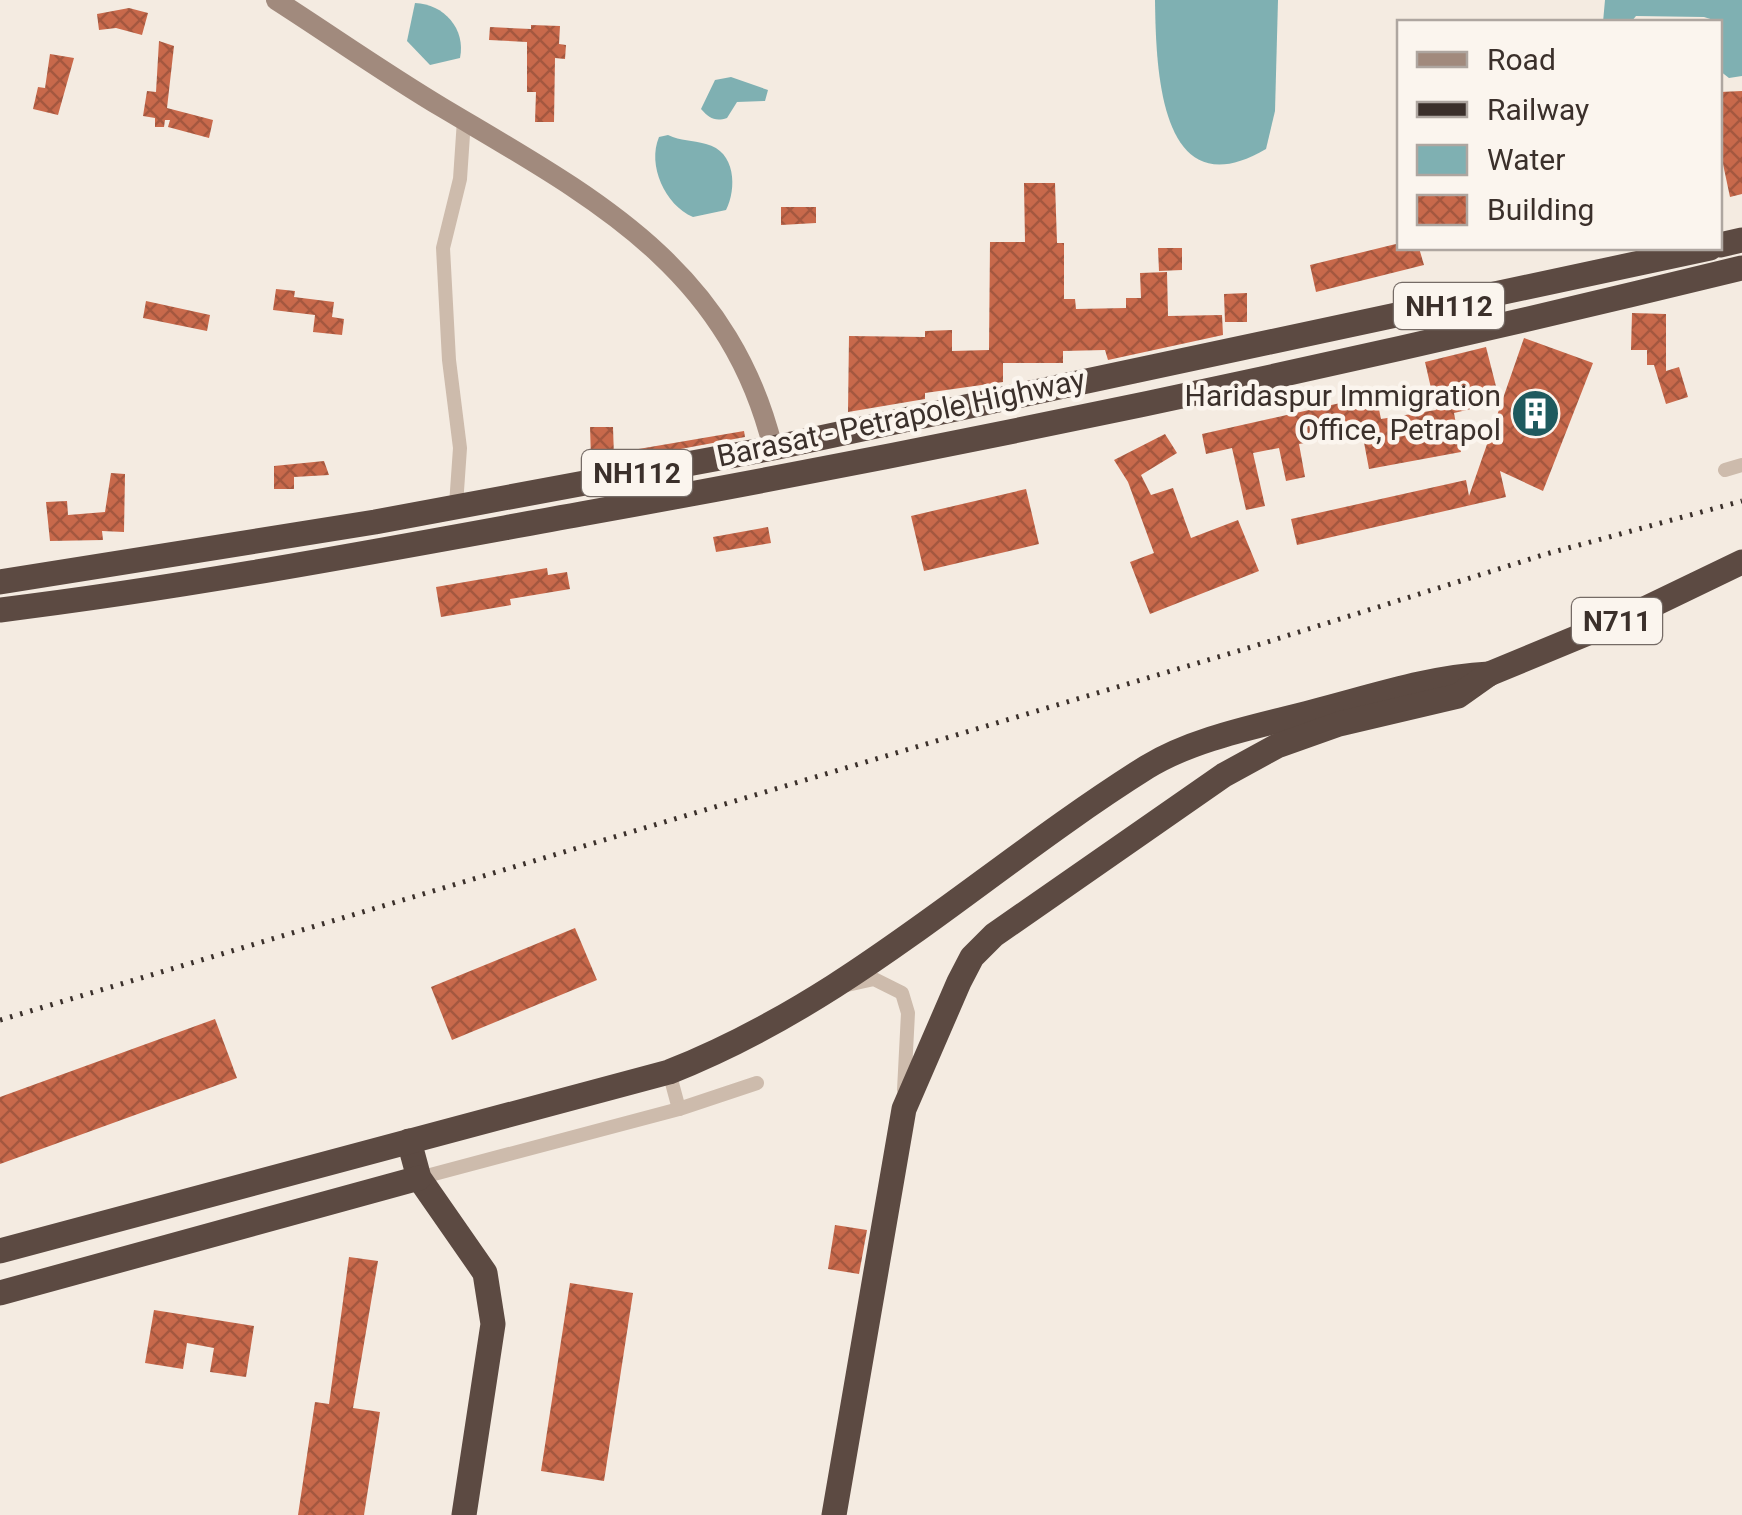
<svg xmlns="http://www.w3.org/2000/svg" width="1742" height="1515" viewBox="0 0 1742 1515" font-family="Roboto,sans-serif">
<defs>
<pattern id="building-cross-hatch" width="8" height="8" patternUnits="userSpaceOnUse" patternTransform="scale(2.5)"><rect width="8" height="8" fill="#c8694b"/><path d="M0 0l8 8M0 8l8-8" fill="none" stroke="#a4573f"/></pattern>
</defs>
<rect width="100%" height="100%" fill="#f4ebe1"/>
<!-- water -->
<g fill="#7fb0b2">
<path d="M1155,0H1278L1275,111L1266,149C1159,212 1156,68 1155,0Z"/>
<path d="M1605,0H1742V76L1729,78L1720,71V22L1704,17L1636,16L1631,22H1603Z"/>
<path d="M415,3C444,4 466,29 460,58L430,65L407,41Z"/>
<path d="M731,77L768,90L765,101L737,102L727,118C715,122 709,118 701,109L715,80Z"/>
<path d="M668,135C681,141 692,140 706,144C736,151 737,189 726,210L693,217C665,205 647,165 659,137Z"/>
</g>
<!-- building -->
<g fill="url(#building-cross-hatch)">
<path d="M129,8L148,13L142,35L116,28L99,30L97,14Z"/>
<path d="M531,25L560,26L559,44L566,45L565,59L555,58L554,122H535L536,92H527V42L489,40L490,27L531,29Z"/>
<path d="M159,41L174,46L167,108L213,120L209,138L168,127L170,120H165L164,127H155V118L143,116L147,91L156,92Z"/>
<path d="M50,54L74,58L58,115L33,109L38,87L45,88Z"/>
<path d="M1742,91V194L1730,197L1720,150V92Z"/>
<path d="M1024,183H1055L1057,243H1064V299H1075L1076,309L1126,308V298H1141L1140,273L1167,272L1168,316L1222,315L1223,335L1108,360L1105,350L1063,351V363H1003V382L925,393V399L848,412L849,336L925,337V331L952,330V351L989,350L990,242H1025Z"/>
<path d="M781,207H816V223L781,225Z"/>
<path d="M1400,243V248H1419L1424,265L1316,292L1310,265Z"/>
<path d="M1158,248H1182V270L1159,271Z"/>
<path d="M276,289L295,291L294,297L334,302L332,317L344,319L342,335L313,332L315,315L273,310Z"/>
<path d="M1247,293V322H1225L1224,294Z"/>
<path d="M146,301L210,315L207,331L143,318Z"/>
<path d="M1632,313L1666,314V371L1679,367L1688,397L1666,404L1654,365H1647V350H1631Z"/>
<path d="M1524,338L1593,363L1543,491L1500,471L1506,497L1297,545L1291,519L1466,480L1469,496Z"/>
<path d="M1486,347L1500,402L1454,413L1461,452L1369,469L1362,432L1299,444L1305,477L1286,481L1279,448L1253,453L1265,506L1246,510L1232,448L1206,454L1202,434L1376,395L1381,419L1436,410L1425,362Z"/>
<path d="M590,427H613L614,457L591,458Z"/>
<path d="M744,431L745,437L616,461L615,453Z"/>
<path d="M1165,434L1177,453L1141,475L1151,495L1173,488L1191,538L1238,520L1259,571L1150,614L1130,562L1154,553L1128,482L1114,460Z"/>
<path d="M324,461L329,475L294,477V489H274V466Z"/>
<path d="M111,473L125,474L124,532L102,531L103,540L50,541L46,502L67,501L68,515L105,512Z"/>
<path d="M1026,489L1039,544L924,571L911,516Z"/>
<path d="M768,527L771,543L716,552L713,537Z"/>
<path d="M547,568L548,575L567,572L570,589L510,599L511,605L441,617L436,587Z"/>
<path d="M575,928L597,980L452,1040L431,987Z"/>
<path d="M215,1019L237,1078L0,1164V1097Z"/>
<path d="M835,1225L867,1230L859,1274L828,1269Z"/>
<path d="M349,1257L378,1261L353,1408L380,1412L364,1515H298L315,1402L329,1404Z"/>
<path d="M570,1283L633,1293L604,1481L541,1471Z"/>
<path d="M154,1310L254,1326L246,1377L210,1372L214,1348L187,1343L183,1369L145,1363Z"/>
</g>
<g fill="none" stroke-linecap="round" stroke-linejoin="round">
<!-- street -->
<g stroke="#cdbbac" stroke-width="14">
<path d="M1725,470L1742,465"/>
<path d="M456,505L460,448L449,360L443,248L460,179L464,120"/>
<path d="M847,985L874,979L902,993L908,1013L904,1090"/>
<path d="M669,1072L679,1109"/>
<path d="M419,1178L679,1109L757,1083"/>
</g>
<!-- secondary -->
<path stroke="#a18a7d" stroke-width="20" d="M276,0C332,36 386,74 443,108C592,197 728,266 773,448"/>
<!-- highway -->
<g stroke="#5c4a42" stroke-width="25">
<path d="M1720,245L1742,240"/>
<path d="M0,582L375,522L773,448L1710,248"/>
<path d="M0,610C195,586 388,549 581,514C970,444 1358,362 1742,268"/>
<path d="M409,1141L419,1178L485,1273L493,1324L464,1515"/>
<path d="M0,1251L669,1072C852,1000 983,870 1147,767C1194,738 1259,726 1312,712C1371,697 1429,677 1489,674"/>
<path d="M0,1293L419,1178"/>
<path d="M834,1515L904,1109L959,982L972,957L994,935L1224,775L1277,746L1339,724L1458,696L1489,674L1634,614L1742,562"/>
</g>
<!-- rail -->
<path stroke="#3b302b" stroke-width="5" stroke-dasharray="2.5 8" stroke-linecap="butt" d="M0,1020L1248,648L1546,554L1742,501"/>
</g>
<!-- icons -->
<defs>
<symbol id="building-disc" viewBox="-11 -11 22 22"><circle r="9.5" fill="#1f5a5e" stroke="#fbf5ee"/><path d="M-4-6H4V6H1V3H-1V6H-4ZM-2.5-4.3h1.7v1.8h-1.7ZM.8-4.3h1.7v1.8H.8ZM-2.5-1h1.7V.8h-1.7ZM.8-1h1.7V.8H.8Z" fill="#fff"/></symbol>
</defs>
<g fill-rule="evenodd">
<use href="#building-disc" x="1508" y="386" width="55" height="55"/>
</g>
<g text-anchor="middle" stroke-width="9" stroke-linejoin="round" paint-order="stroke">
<!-- shield labels -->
<g fill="#fbf5ee" stroke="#756b66" stroke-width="2.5">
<rect x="1394" y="283" width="110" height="46" rx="8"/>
<rect x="582" y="450" width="110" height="46" rx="8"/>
<rect x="1572" y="598" width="90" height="46" rx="8"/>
</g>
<g font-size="28" font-weight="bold" fill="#3b302b">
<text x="1449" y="316">NH112</text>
<text x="637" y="483">NH112</text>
<text x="1617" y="631">N711</text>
</g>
<!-- poi labels -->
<g font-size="30" fill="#3b302b" stroke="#fbf5ee" text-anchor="end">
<text x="1501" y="406">Haridaspur Immigration<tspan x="1501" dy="34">Office, Petrapol</tspan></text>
</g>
<!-- street labels -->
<g font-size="30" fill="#3b302b" stroke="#fbf5ee">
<text transform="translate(901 418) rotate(-12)" y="10">Barasat - Petrapole Highway</text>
</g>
</g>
<!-- legend -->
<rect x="1397" y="20" width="325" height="230" fill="#fbf5ee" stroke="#aea6a0" stroke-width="2.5"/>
<rect x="1417" y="52" width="50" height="15" fill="#a18a7d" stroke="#aea6a0" stroke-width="2.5"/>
<text x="1487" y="70" font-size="30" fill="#3b302b">Road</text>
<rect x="1417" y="102" width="50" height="15" fill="#3b302b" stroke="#aea6a0" stroke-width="2.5"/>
<text x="1487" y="120" font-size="30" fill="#3b302b">Railway</text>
<rect x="1417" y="145" width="50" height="30" fill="#7fb0b2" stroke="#aea6a0" stroke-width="2.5"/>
<text x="1487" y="170" font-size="30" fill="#3b302b">Water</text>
<rect x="1417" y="195" width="50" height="30" fill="url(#building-cross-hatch)" stroke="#aea6a0" stroke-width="2.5"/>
<text x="1487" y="220" font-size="30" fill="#3b302b">Building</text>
</svg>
